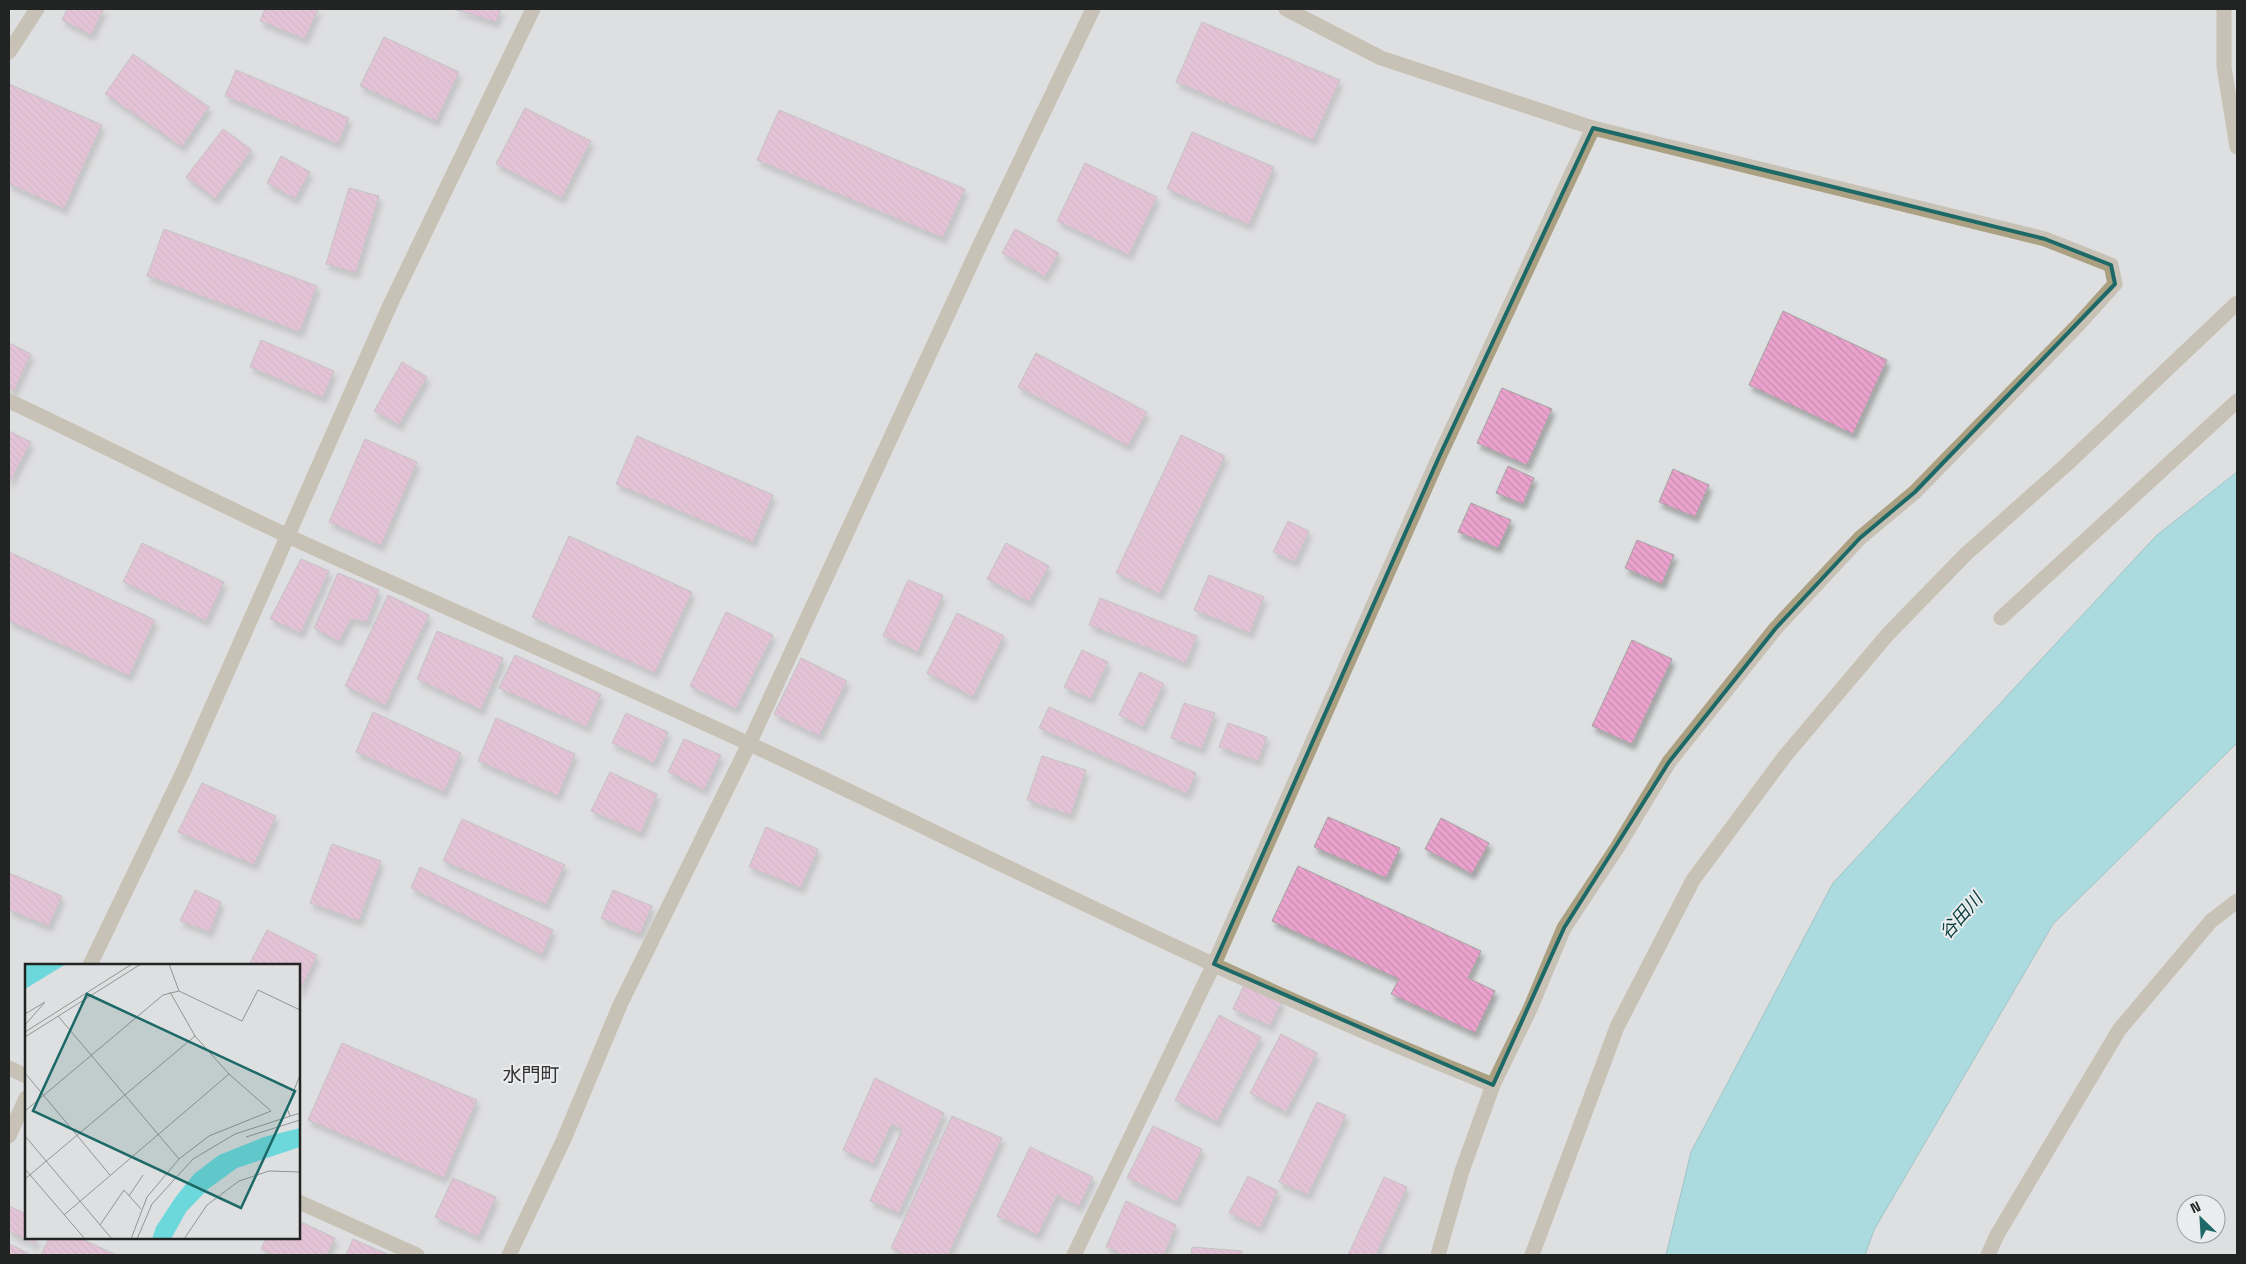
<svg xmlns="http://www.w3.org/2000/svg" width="2246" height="1264" viewBox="0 0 2246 1264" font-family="'Space Grotesk','Noto Sans JP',sans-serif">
<defs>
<pattern id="building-back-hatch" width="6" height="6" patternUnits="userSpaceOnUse" patternTransform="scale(1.25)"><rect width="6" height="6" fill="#eba3cd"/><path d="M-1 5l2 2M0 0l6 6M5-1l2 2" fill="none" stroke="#c98cb0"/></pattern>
<filter id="shadow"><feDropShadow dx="3" dy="5.5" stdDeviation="2.5" flood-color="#0004"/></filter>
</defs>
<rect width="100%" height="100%" fill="#dedfe0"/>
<!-- water -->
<path fill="#6dd8dc" stroke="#56a2a4" d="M2237,472V743L2053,924L1874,1230L1865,1255H1666L1691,1152L1833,883L2156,536Z"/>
<!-- building -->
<g fill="url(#building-back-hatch)" stroke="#a3a2a2" filter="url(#shadow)">
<path d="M67,9H104L91,35L62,20Z"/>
<path d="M265,9H318L305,39L260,21Z"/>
<path d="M454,9H501L496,22Z"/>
<path d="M1202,22L1340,80L1313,140L1176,82Z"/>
<path d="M384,37L459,72L436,121L360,86Z"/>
<path d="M133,54L209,107L182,147L105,94Z"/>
<path d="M236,70L349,118L338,144L225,96Z"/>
<path d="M9,84L102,125L64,209L9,184Z"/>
<path d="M525,108L591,141L562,198L496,164Z"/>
<path d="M779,110L965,189L943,238L757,160Z"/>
<path d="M223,129L252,150L215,199L186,177Z"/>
<path d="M1192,132L1274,167L1249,225L1167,189Z"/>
<path d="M281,156L310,172L295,199L267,183Z"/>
<path d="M1085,163L1157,197L1129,255L1057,221Z"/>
<path d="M349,188L379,196L356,273L326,264Z"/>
<path d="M164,229L317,286L300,332L147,276Z"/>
<path d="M1015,229L1059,253L1045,277L1002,253Z"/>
<path d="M1783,311L1887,360L1853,434L1749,385Z"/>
<path d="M261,340L334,371L323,398L250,367Z"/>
<path d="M9,343L31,354L14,391L9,389Z"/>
<path d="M1036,353L1147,412L1128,446L1018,387Z"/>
<path d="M402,362L427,377L399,425L374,411Z"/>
<path d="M1502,388L1552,409L1527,465L1477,443Z"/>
<path d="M9,431L31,442L9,484Z"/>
<path d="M1181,435L1225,456L1160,594L1116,573Z"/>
<path d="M637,436L773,495L753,542L616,484Z"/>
<path d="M365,439L417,462L381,546L329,522Z"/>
<path d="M1508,466L1534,478L1523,504L1496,493Z"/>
<path d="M1673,469L1709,485L1695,517L1659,502Z"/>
<path d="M1471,503L1511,520L1498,548L1458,532Z"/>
<path d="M1288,521L1309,531L1295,562L1273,552Z"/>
<path d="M569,536L692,592L655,673L532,617Z"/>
<path d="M1637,540L1674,555L1662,584L1625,568Z"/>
<path d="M142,543L224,582L206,621L123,582Z"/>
<path d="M1006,543L1049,566L1029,602L987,579Z"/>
<path d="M9,552L155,620L129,676L9,621Z"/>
<path d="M301,559L329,571L301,633L270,619Z"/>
<path d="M338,573L379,590L367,622L351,619L339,642L314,628Z"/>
<path d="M1209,575L1264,597L1250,633L1194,610Z"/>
<path d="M908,580L943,595L918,652L883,636Z"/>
<path d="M388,595L429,615L385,706L345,686Z"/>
<path d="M1100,598L1197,636L1186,663L1089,625Z"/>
<path d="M726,612L773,635L736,709L690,686Z"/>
<path d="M957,613L1004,636L973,697L927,673Z"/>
<path d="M437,631L503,658L481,710L417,679Z"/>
<path d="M1632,640L1672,659L1632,744L1592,726Z"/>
<path d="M1082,650L1108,662L1091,699L1064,687Z"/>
<path d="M515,655L601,694L587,727L499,688Z"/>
<path d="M801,658L847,681L819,736L774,714Z"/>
<path d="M1140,672L1164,684L1143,727L1119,715Z"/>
<path d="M1184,703L1215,713L1202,749L1171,738Z"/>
<path d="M1049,707L1196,773L1187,794L1039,728Z"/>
<path d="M373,712L461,753L444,792L356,752Z"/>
<path d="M626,713L668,732L654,763L612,743Z"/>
<path d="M496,718L575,754L558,796L478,761Z"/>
<path d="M1228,723L1267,737L1258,761L1219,747Z"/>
<path d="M684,739L721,755L704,790L668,772Z"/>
<path d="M1042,756L1086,770L1071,815L1027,800Z"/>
<path d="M610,772L657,794L641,833L591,811Z"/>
<path d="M202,783L276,816L254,865L178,832Z"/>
<path d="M1328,817L1400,848L1386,878L1314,847Z"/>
<path d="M1441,818L1489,843L1472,874L1425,849Z"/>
<path d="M462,819L565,865L546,905L443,861Z"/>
<path d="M766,827L818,849L801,888L749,867Z"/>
<path d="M332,844L381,861L359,921L310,903Z"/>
<path d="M1298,866L1481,951L1468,978L1495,991L1475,1033L1391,994L1399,979L1272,921Z"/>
<path d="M420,867L553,930L542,955L411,888Z"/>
<path d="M9,873L62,896L49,926L9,910Z"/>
<path d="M195,890L221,902L210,932L180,921Z"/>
<path d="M613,890L652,906L640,934L601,918Z"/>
<path d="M267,930L317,955L299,993V965H249Z"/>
<path d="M1245,983L1282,1001L1270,1026L1233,1009Z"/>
<path d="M1219,1015L1261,1037L1217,1122L1175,1100Z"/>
<path d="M1281,1034L1317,1053L1286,1112L1250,1093Z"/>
<path d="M342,1043L477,1100L444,1178L308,1120Z"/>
<path d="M875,1078L944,1113L899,1213L870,1201L902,1130L892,1124L873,1164L843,1150Z"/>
<path d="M1317,1102L1346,1115L1308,1195L1279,1182Z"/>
<path d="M952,1116L1002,1138L948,1255H906L891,1248Z"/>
<path d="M1153,1126L1202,1149L1177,1202L1127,1178Z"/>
<path d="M1030,1147L1093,1177L1079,1207L1057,1195L1038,1235L997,1216Z"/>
<path d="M1248,1176L1278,1191L1260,1228L1229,1213Z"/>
<path d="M1384,1177L1407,1187L1376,1255H1348Z"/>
<path d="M453,1178L496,1197L478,1237L435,1217Z"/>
<path d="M1126,1201L1176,1225L1164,1255H1123L1106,1247Z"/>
<path d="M9,1206L26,1214V1238H38L35,1244L9,1231Z"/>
<path d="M299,1221L335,1238L327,1255H275L261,1249L266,1238H299Z"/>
<path d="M49,1238H80L114,1254V1255H41Z"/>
<path d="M353,1239L389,1255H346Z"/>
<path d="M9,1244L28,1253L27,1255H9Z"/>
<path d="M1192,1247L1242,1251L1241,1255H1191Z"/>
</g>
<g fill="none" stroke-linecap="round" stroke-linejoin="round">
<!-- minor -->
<g stroke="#aba182" stroke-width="15">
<path d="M2224,9V67L2237,147"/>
<path d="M9,52L37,9"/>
<path d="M9,401C103,445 196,493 290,537C454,612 620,683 784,760C1018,871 1251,989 1493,1085"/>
<path d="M2001,618L2237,401"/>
<path d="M90,965L183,772L390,305L533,9"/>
<path d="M9,1068L26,1076"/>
<path d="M9,1136L26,1098"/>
<path d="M299,1202L417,1255"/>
<path d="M509,1255L564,1139L620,1005L749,744L978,249L1093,9"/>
<path d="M1074,1255L1214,964L1439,457L1593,128L1381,58L1286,9"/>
<path d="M1438,1255L1462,1171L1493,1085L1530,1009L1564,928L1617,848L1669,762L1776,628L1860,538L1915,492L2079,324L2115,284L2111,265L2045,239L1593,128"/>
<path d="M1532,1255L1617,1027L1693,880L1785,756L1888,634L1966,554L2067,464L2237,303"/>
<path d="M1988,1255L1997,1235L2119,1030L2211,921L2237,901"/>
</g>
</g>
<!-- marked area -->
<path d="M0 0H2246V1264H0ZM1593,128L2045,239L2111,265L2115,284L1915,492L1860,538L1776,628L1669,762L1564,928L1493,1085L1214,964L1439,457Z" fill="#dedfe0" fill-opacity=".55" fill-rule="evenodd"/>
<path fill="none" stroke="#1d6967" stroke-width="4" stroke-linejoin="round" d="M1593,128L2045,239L2111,265L2115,284L1915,492L1860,538L1776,628L1669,762L1564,928L1493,1085L1214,964L1439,457Z"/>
<g text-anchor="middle" stroke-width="4" stroke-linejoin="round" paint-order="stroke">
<!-- water labels -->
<g font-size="18" font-style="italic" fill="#093d3f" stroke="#ebeced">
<text transform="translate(1961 916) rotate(-49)" y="6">谷田川</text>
</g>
<!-- quarter labels -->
<g font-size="19" fill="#313132" stroke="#ebeced">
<text x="531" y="1081">水門町</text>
</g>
</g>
<!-- overview -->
<g transform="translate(25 964)">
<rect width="275" height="275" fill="#dedfe0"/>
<path d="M0,0H41L0,25ZM275,164V183L212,204L183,225L161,248L146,275H127L131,263L150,234L169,210L194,191L239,173Z" fill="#6dd8dc"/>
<path fill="none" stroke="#939494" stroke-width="1" d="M144,0L154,27L217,57L233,26L275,46M0,50L20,38L0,61M33,52L154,195M0,68L107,0M0,73L116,0M0,109L85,211M0,147L138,31L154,27M265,152L262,144L275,111M0,172L87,275M221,173L275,156M0,205L60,275M0,215L170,72M104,232L118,211M39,251L204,110L170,72L145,28M75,261L99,226L116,245M106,275L122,233L154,195L184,172L246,147L204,110M112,275L127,240L168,195L210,170L275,149M159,275L182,241L214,217L244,207L275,208"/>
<path fill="#1d6967" fill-opacity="0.15" stroke="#1d6967" stroke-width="2.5" d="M62,30L270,127L216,244L8,147Z"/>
<rect width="275" height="275" fill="none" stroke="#222323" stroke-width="2.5"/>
</g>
<!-- border -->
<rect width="2246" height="1264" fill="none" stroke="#222323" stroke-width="20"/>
<!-- north arrow -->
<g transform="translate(2201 1219) rotate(335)"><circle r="24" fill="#ebeced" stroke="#9b9c9c"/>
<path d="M0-4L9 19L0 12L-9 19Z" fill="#1d6967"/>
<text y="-8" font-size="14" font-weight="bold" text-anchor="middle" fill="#222323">N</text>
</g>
</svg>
